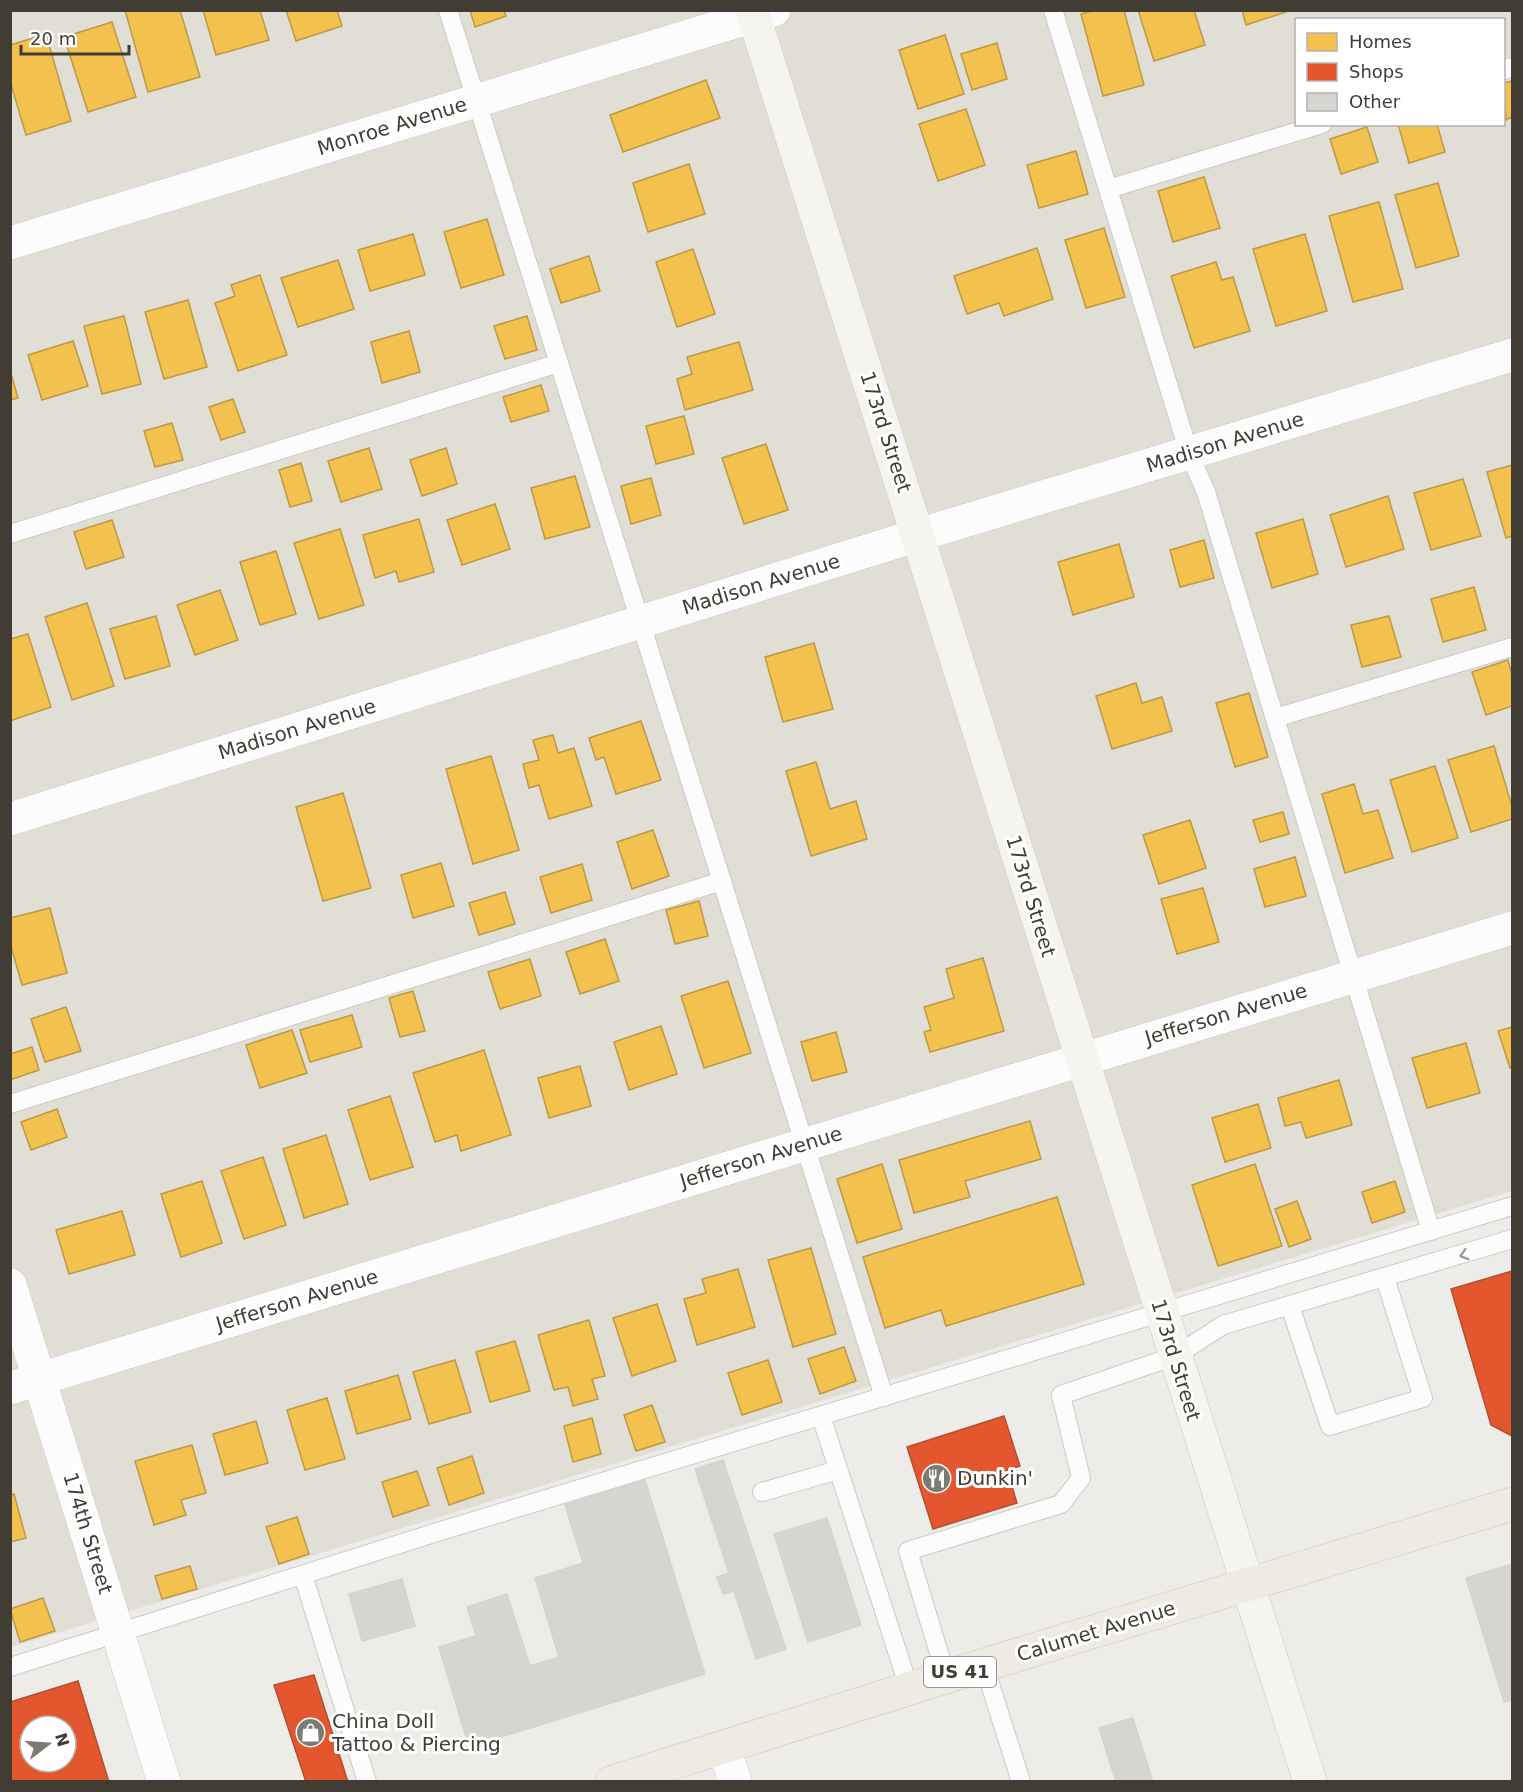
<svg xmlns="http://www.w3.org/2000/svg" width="1523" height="1792" viewBox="0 0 1523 1792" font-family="'DejaVu Sans',sans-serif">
<rect width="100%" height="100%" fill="#edece8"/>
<!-- residential -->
<path fill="#e1ded5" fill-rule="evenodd" d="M11,11H1512V1191L11,1647ZM1296,20H1504V124H1296Z"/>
<!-- homes -->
<g fill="#f2c14e" stroke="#bd9946" stroke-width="1.5">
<path d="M125,10H180L200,77L148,92Z"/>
<path d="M203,10H260L269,40L216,55Z"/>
<path d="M286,10H337L342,26L296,41Z"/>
<path d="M470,10H504L506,16L475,27Z"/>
<path d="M1096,10H1124L1144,85L1103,96L1081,14Z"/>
<path d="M1138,10H1194L1205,45L1154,61Z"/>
<path d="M1242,10H1292L1246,25Z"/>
<path d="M112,22L136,97L88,112L64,37Z"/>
<path d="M46,34L71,121L26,135L10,81V45Z"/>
<path d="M945,35L964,94L918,109L899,50Z"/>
<path d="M997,43L1007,79L972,90L961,54Z"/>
<path d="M706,80L720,118L623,152L610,115Z"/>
<path d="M1512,81V117L1506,120L1504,83Z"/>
<path d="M966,109L985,165L938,181L919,124Z"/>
<path d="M1398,124H1437L1445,152L1409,163Z"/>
<path d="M1367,127L1378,162L1341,174L1330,139Z"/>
<path d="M1076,151L1088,194L1039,208L1027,165Z"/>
<path d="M689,164L705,214L648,232L633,183Z"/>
<path d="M1204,177L1220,228L1173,242L1158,191Z"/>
<path d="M1438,183L1459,256L1416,268L1395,195Z"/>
<path d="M1379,202L1403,289L1353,302L1329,216Z"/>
<path d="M487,219L504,275L461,288L444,232Z"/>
<path d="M1104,228L1125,297L1086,308L1065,240Z"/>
<path d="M413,234L425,275L370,291L358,250Z"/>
<path d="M1305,234L1327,311L1276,326L1253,249Z"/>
<path d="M1037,248L1053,299L1004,316L999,303L967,314L954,276Z"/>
<path d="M693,249L715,314L677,327L656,262Z"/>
<path d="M589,256L600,291L561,303L550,269Z"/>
<path d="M338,260L354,309L298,327L281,278Z"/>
<path d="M1216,262L1222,280L1233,277L1250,331L1194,348L1171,276Z"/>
<path d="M260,275L287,355L238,371L215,303L235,296L231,285Z"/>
<path d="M188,300L207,367L164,379L145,312Z"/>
<path d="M124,316L141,384L102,394L84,326Z"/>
<path d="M527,316L537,350L505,359L494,326Z"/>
<path d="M409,331L420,372L382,383L371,342Z"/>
<path d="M73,341L88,386L42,400L28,355Z"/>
<path d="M739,342L753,390L685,410L677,379L692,374L687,357Z"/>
<path d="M10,370L18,398L10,400Z"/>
<path d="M541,385L549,411L511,422L503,397Z"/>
<path d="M233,399L245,432L221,440L209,407Z"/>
<path d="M684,416L694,454L656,464L646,426Z"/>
<path d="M172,423L183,460L155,467L144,431Z"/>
<path d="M766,444L788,510L744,524L722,458Z"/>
<path d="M369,448L382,489L341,502L328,461Z"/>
<path d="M446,448L457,484L422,496L410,460Z"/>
<path d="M301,463L312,501L290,507L279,470Z"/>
<path d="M1512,465V536L1506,538L1487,472Z"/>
<path d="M575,476L590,527L545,539L531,488Z"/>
<path d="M651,478L661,515L631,524L621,486Z"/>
<path d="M1463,479L1481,536L1431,550L1414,493Z"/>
<path d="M1388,496L1404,549L1346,567L1330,515Z"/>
<path d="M495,504L510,549L462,565L447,520Z"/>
<path d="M419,519L434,572L399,582L396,571L375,578L363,535Z"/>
<path d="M1303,519L1318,574L1272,588L1256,533Z"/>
<path d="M112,520L124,557L86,569L74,532Z"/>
<path d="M340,529L364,605L319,619L294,543Z"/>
<path d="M1204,540L1214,578L1180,587L1170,550Z"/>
<path d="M1119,544L1134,597L1073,615L1058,562Z"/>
<path d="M276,551L296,614L260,625L240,562Z"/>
<path d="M1474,587L1486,630L1443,642L1431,599Z"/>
<path d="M220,590L238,640L195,655L177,605Z"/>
<path d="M87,603L114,686L72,700L45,617Z"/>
<path d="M156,616L170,666L125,679L110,629Z"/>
<path d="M1389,616L1401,657L1362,667L1351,625Z"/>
<path d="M28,634L51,707L10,721V639Z"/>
<path d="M814,643L833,709L783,722L765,657Z"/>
<path d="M1508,660L1512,675V706L1486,715L1472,672Z"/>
<path d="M1136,683L1142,703L1162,697L1172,731L1112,749L1096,696Z"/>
<path d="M1249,693L1268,757L1235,767L1216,703Z"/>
<path d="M641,721L661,780L616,794L604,757L596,760L589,738Z"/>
<path d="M553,735L558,753L574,748L592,806L549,819L539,785L529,788L523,764L539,760L533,740Z"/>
<path d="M1494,746L1512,806V819L1471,832L1448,760Z"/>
<path d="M491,756L519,850L473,864L446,769Z"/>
<path d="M816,762L830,809L856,801L867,839L811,856L786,771Z"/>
<path d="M1435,766L1458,838L1412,852L1390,780Z"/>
<path d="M1354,784L1363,814L1378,810L1393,858L1345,873L1322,794Z"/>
<path d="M343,793L371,888L323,901L296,807Z"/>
<path d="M1283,812L1289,834L1260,842L1253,820Z"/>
<path d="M1190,820L1206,868L1159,884L1143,835Z"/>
<path d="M653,830L669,876L632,889L617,842Z"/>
<path d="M1295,857L1306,896L1265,907L1254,869Z"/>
<path d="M441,863L454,906L413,918L401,875Z"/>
<path d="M582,864L592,900L551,913L540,877Z"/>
<path d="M1203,888L1219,942L1177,954L1161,899Z"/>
<path d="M505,892L515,924L479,935L469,903Z"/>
<path d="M699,901L708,936L675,944L666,910Z"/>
<path d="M50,908L67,973L22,985L10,943V918Z"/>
<path d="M605,939L619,981L580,994L566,952Z"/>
<path d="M983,958L1004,1031L930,1052L924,1032L931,1030L924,1007L954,998L946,969Z"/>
<path d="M530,959L541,996L500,1009L488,972Z"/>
<path d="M728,981L751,1053L704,1068L681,996Z"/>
<path d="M413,991L425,1031L400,1037L389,998Z"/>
<path d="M66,1007L81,1051L45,1062L31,1019Z"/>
<path d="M352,1015L362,1047L310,1062L300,1030Z"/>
<path d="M661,1026L677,1074L629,1090L614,1042Z"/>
<path d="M1512,1027V1068H1510L1498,1031Z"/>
<path d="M292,1030L307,1073L260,1088L246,1045Z"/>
<path d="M836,1032L847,1072L812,1081L801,1042Z"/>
<path d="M1466,1043L1480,1093L1427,1108L1412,1058Z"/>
<path d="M32,1047L39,1070L10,1080V1054Z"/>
<path d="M484,1050L511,1135L461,1151L457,1135L435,1142L413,1073Z"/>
<path d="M580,1066L591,1106L549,1118L538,1078Z"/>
<path d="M1339,1080L1352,1125L1306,1138L1301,1122L1285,1126L1278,1098Z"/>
<path d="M390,1096L413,1167L370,1180L348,1110Z"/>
<path d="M1258,1104L1271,1148L1225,1162L1212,1118Z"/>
<path d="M57,1109L67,1137L31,1150L21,1122Z"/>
<path d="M1030,1121L1041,1159L965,1181L970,1197L914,1213L899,1160Z"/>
<path d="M326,1135L348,1204L304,1218L283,1149Z"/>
<path d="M263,1157L286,1225L244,1239L221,1171Z"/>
<path d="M882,1164L902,1229L857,1243L837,1179Z"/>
<path d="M1255,1164L1282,1246L1218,1266L1192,1185Z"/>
<path d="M202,1181L222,1243L181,1257L161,1194Z"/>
<path d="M1395,1181L1405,1212L1372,1223L1362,1192Z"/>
<path d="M1057,1197L1084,1284L946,1326L941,1310L885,1328L863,1257Z"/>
<path d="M1297,1201L1311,1239L1289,1247L1275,1209Z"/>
<path d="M122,1211L135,1255L69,1274L56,1230Z"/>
<path d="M811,1248L836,1334L793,1347L768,1260Z"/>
<path d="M738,1269L755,1327L697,1345L684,1299L706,1293L702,1279Z"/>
<path d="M657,1304L676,1361L632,1376L613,1318Z"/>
<path d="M589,1320L605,1376L592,1379L598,1399L573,1406L568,1387L554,1390L538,1335Z"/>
<path d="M515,1341L530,1391L490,1402L476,1352Z"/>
<path d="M844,1347L856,1381L820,1394L808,1359Z"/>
<path d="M455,1360L471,1412L429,1424L413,1372Z"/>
<path d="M768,1360L782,1402L742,1415L728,1373Z"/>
<path d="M398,1375L411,1419L357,1434L345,1391Z"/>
<path d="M327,1398L345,1459L305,1470L287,1410Z"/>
<path d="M652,1405L665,1442L636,1451L624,1415Z"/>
<path d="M592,1418L601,1454L573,1462L564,1426Z"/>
<path d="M256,1421L268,1463L225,1475L213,1434Z"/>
<path d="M192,1445L206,1493L181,1500L186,1515L154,1525L135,1461Z"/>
<path d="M472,1456L484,1493L449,1505L437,1468Z"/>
<path d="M417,1471L429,1505L393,1517L382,1482Z"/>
<path d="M14,1494L26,1538L10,1542V1495Z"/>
<path d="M297,1517L309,1554L279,1564L266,1527Z"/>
<path d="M190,1566L197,1589L162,1599L155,1576Z"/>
<path d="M43,1598L55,1631L20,1642L10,1609Z"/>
</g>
<!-- shops -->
<g fill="#e4572e" stroke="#b34f30" stroke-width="1.5" fill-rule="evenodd">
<path d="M1512,1271V1436L1491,1425L1451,1289Z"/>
<path d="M1004,1416L1020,1466L1007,1470L1017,1503L933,1529L907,1447Z"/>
<path d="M314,1675L348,1782H306L274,1685Z"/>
<path d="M78,1681L109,1782H10V1702ZM30,1726H66V1762H30Z"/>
</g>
<!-- building -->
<g fill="#d7d5d1" stroke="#d5d3ce" stroke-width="1.5">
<path d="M723,1460L786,1649L756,1659L734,1591L723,1594L717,1577L729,1573L695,1469Z"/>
<path d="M645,1480L705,1674L469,1747L439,1647L476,1636L467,1607L507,1594L530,1666L559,1657L535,1578L583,1563L565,1505Z"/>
<path d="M827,1518L861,1625L808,1642L774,1534Z"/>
<path d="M1512,1564V1700L1504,1702L1466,1578Z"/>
<path d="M402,1579L415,1626L362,1641L349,1594Z"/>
<path d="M1133,1718L1153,1782H1116L1099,1728Z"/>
</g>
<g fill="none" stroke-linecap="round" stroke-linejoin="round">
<defs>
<g id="lane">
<path d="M448,10L884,1397"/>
<path d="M1053,10L1189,453L1206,492L1431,1231"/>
<path d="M1504,70L1512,67"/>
<path d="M1108,189L1322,124"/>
<path d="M10,534L559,363"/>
<path d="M1275,718L1512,647"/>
<path d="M10,1104L722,881"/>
<path d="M1290,1306L1330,1426L1423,1398L1385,1278"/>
<path d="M821,1416L909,1688"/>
<path d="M762,1492L838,1470"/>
<path d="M303,1575L367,1782"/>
<path d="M984,1665L1021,1782"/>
<path d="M10,1667L444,1530L1512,1206"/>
<path d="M946,1676L908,1551L1061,1504L1081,1478L1061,1395L1175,1356L1223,1325L1512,1239"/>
</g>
<g id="street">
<path d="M10,243L774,10"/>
<path d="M10,819L918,535L1512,355"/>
<path d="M10,1285L164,1782"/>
<path d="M10,1388L1512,928"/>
<path d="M724,1747L735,1782"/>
</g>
<path id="secondary" d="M752,10L1310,1782"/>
<path id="primary" d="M612,1782L984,1665L1512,1504"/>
</defs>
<!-- lane casing -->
<use href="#lane" stroke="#cbcac6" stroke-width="20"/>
<!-- street casing -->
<use href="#street" stroke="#cbcac6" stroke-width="34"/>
<!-- secondary casing -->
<use href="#secondary" stroke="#cbc9bf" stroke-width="34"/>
<!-- primary casing -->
<use href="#primary" stroke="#cdc8b8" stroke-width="34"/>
<!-- lane -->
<use href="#lane" stroke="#fcfcfc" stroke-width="18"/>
<!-- street -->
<use href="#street" stroke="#fcfcfc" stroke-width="33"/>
<!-- secondary -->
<use href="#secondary" stroke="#f5f4ee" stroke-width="33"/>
<!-- primary -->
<use href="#primary" stroke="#eeebe3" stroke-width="33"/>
</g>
<!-- one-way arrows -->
<defs><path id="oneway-chevron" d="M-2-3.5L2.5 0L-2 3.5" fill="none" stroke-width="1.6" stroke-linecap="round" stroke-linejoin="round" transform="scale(1.5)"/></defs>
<use stroke="#9e9c98" href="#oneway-chevron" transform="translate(1464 1255) rotate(163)"/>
<!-- icons -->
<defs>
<symbol id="restaurant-disc" viewBox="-11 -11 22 22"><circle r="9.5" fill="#7d7a74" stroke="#fff"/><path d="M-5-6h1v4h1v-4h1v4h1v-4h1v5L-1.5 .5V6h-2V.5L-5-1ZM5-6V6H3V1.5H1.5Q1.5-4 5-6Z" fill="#fff"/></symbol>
<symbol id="shop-disc" viewBox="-11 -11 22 22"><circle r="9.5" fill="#7d7a74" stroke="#fff"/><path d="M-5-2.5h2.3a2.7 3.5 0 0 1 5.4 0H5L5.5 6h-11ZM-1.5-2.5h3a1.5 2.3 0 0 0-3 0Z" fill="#fff"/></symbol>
</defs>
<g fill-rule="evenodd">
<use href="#restaurant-disc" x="920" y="1462" width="33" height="33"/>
<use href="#shop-disc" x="294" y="1716" width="33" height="33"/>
</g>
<g text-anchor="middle" stroke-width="6" stroke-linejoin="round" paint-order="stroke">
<!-- shield labels -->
<rect fill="#fff" stroke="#7a7772" stroke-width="1.5" x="924" y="1657" width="72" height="30" rx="4.5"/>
<g font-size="18" font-weight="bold" fill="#413d35">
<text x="960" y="1678">US 41</text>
</g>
<!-- street labels -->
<g font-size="20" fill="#413d35" stroke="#fff">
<text transform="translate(392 126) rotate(-17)" y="7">Monroe Avenue</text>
<text transform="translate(886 432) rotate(72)" y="7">173rd Street</text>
<text transform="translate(1225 442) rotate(-17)" y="7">Madison Avenue</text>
<text transform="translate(761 584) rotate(-17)" y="7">Madison Avenue</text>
<text transform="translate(297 729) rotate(-17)" y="7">Madison Avenue</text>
<text transform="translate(1031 896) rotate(73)" y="7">173rd Street</text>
<text transform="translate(1226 1014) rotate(-17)" y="7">Jefferson Avenue</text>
<text transform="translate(761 1157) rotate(-17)" y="7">Jefferson Avenue</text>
<text transform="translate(297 1300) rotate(-17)" y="7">Jefferson Avenue</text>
<text transform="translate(1176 1360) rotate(73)" y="7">173rd Street</text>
<text transform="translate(88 1533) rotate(73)" y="7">174th Street</text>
<text transform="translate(1096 1631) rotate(-17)" y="7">Calumet Avenue</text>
</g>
<!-- poi labels -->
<g font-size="20" fill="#413d35" stroke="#fff" text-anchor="start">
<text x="957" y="1485">Dunkin'</text>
<text x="332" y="1728">China Doll<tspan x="332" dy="23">Tattoo &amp; Piercing</tspan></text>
</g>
</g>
<!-- border -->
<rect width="1523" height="1792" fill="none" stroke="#413d35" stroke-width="24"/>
<!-- legend -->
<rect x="1295" y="18" width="210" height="108" fill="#ffffff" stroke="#b3b1ae" stroke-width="1.5"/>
<rect x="1307" y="33" width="30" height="18" fill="#f2c14e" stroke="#b3b1ae" stroke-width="1.5"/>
<text x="1349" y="48" font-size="18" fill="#413d35">Homes</text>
<rect x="1307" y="63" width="30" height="18" fill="#e4572e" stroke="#b3b1ae" stroke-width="1.5"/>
<text x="1349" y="78" font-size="18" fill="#413d35">Shops</text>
<rect x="1307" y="93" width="30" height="18" fill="#d7d5d1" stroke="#b3b1ae" stroke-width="1.5"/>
<text x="1349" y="108" font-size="18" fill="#413d35">Other</text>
<!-- north arrow -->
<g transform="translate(48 1744) rotate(73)"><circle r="28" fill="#ffffff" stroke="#b3b1ae" stroke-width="1.5"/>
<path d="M0-4.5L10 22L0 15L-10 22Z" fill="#7d7a74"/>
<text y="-9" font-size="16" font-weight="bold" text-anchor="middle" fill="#413d35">N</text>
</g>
<!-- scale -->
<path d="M21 45v9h108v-9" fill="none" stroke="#413d35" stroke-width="3"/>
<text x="30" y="45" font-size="18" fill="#413d35" stroke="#ffffff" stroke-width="4.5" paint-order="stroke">20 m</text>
</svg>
